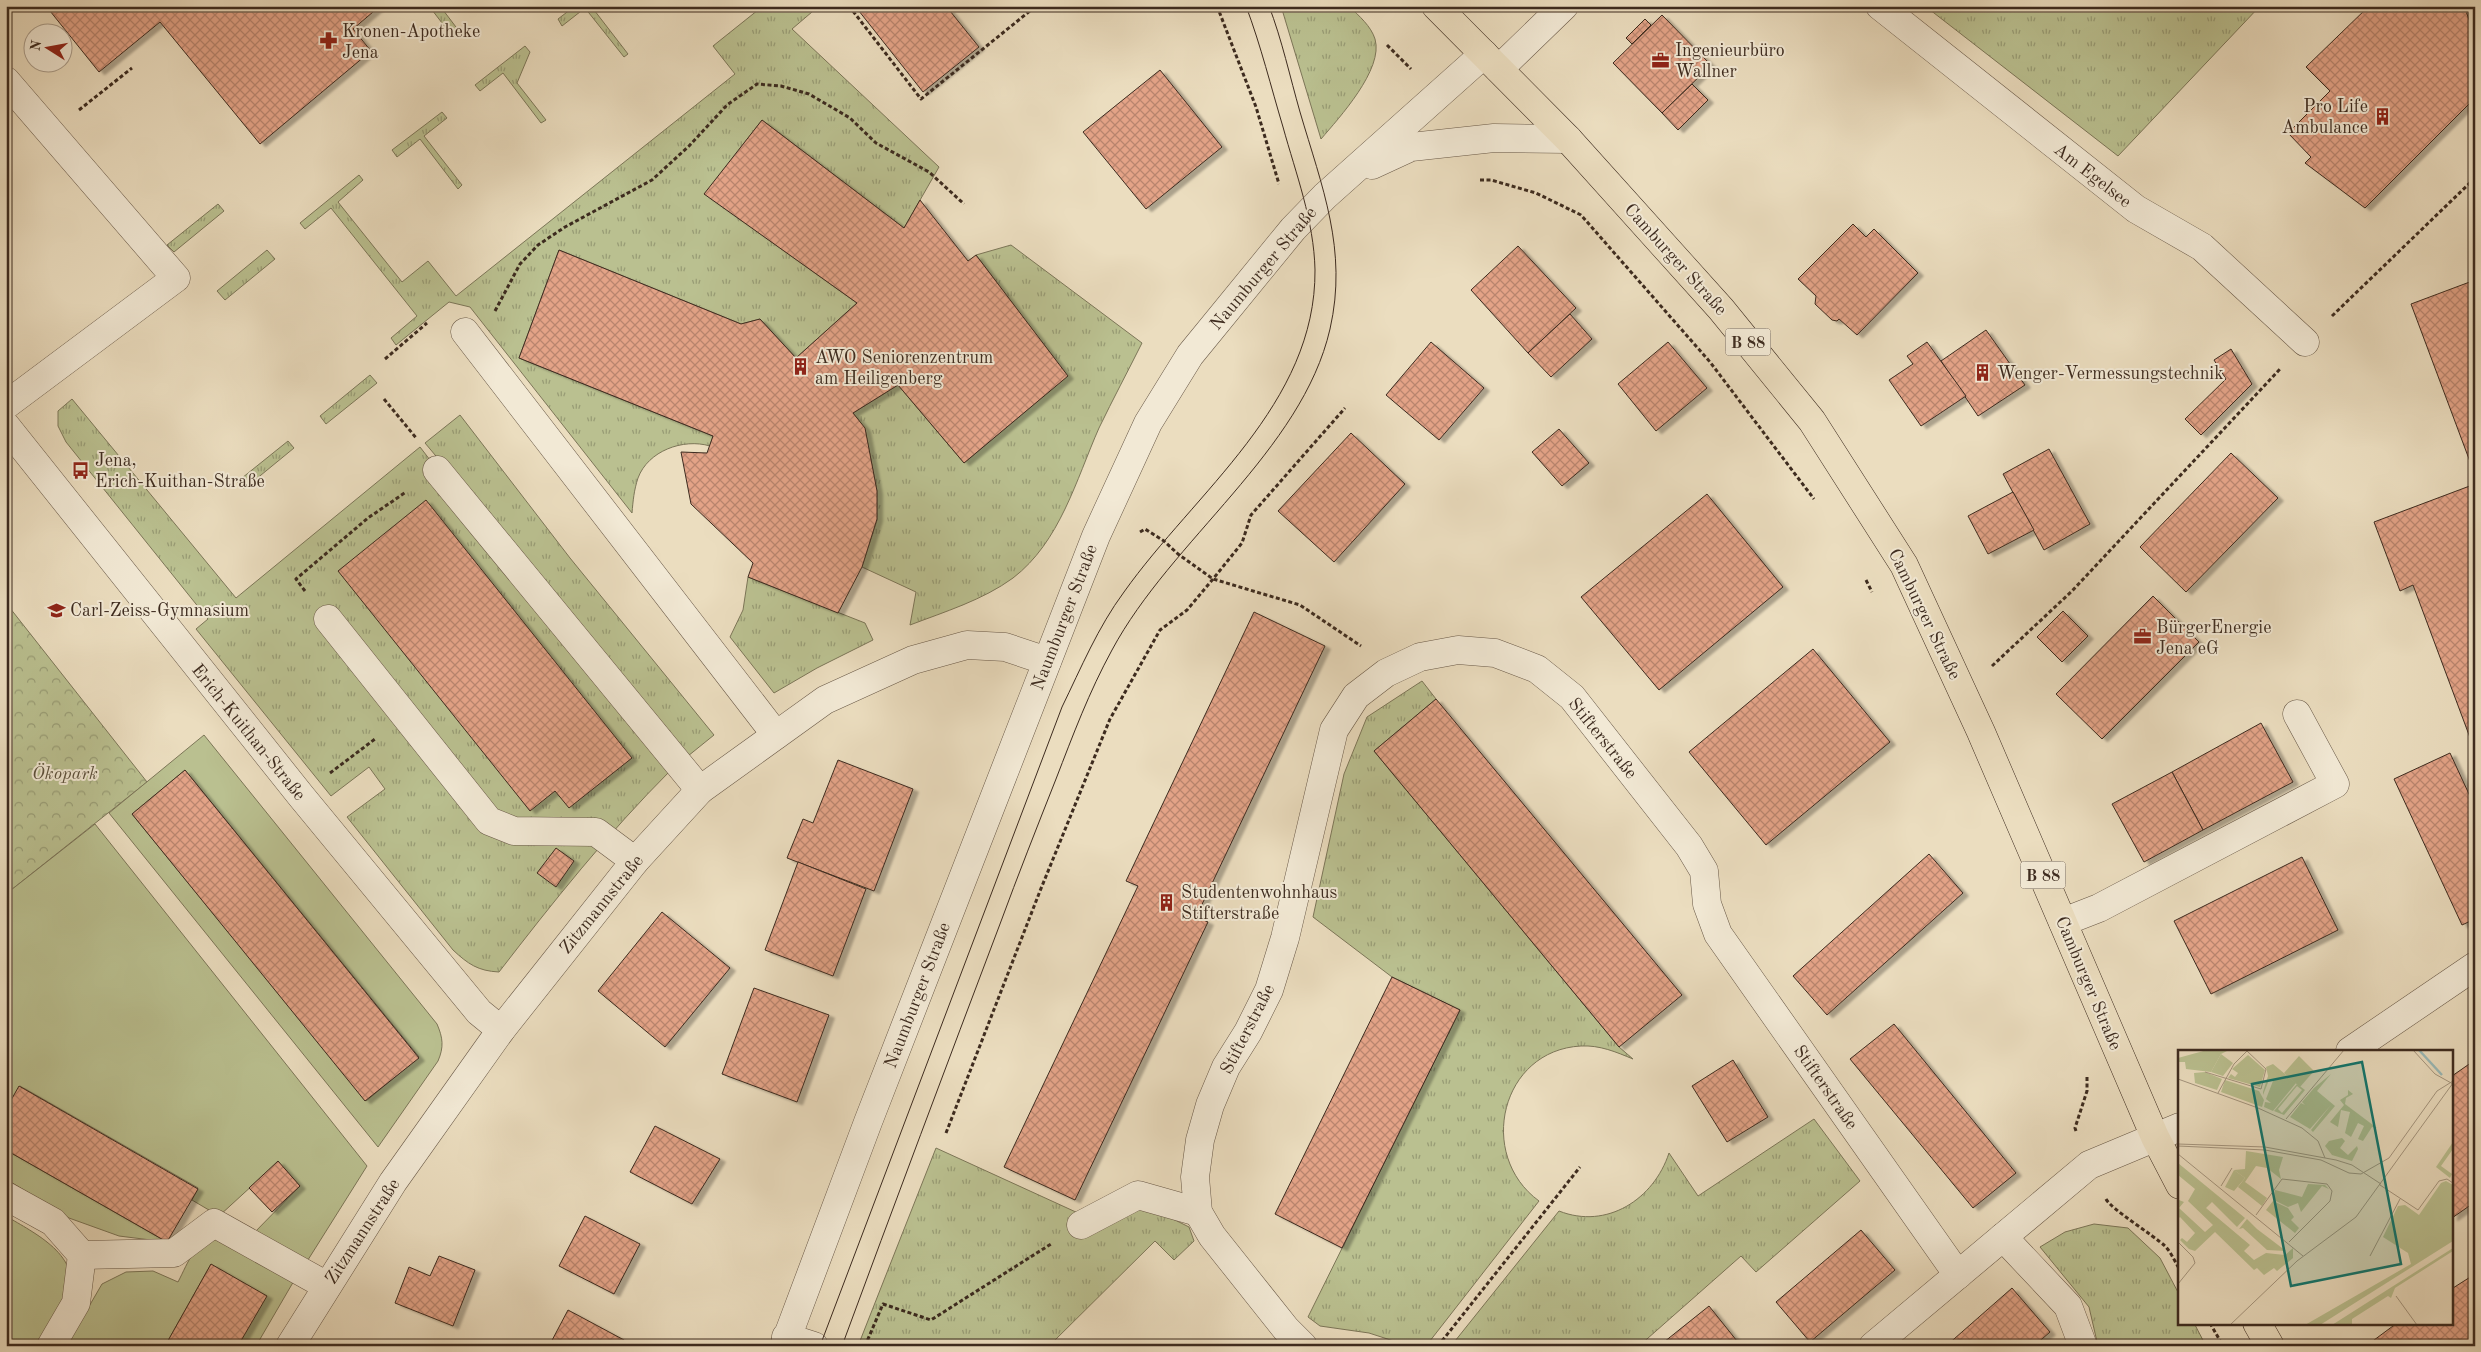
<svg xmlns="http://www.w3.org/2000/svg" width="2481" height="1352" viewBox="0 0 2481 1352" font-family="'Old Standard TT',serif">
<defs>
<pattern id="grass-tufts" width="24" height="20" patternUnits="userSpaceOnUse" patternTransform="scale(1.25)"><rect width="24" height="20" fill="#bac090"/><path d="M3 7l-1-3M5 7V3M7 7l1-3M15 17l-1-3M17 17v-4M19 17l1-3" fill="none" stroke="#989c75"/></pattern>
<pattern id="park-crowns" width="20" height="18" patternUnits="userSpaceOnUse" patternTransform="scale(1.25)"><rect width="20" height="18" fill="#bac090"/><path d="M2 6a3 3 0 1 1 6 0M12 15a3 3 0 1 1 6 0" fill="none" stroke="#989c75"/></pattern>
<pattern id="building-cross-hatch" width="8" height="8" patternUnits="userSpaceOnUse" patternTransform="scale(1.25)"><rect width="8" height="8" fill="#e3a387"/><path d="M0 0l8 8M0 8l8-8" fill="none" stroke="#b9856e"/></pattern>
<filter id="shadow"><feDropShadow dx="5.5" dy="3" stdDeviation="1" flood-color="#0004"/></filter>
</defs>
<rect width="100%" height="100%" fill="#ebddbf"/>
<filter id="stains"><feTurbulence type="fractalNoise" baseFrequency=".004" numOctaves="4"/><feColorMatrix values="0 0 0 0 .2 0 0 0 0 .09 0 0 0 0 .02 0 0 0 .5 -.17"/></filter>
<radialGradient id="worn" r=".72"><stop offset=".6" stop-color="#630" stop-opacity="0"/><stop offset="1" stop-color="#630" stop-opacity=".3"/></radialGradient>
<!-- grass -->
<g fill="url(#grass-tufts)" stroke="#7c7658">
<path d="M429,6H440L459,31L452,36Z"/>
<path d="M575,6H591L628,54L624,57L585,8L562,26L558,19Z"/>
<path d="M763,6H819L792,29L939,167L904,228L762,120L705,194L857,303L796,358L760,319L741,324L559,250L519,358L713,436L710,446C683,438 648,451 638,478C634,490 633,501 632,513L470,307L449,302L396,345L391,338L417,316L331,208L305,229L300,223L359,175L363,180L338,202L402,282L428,261L456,296L735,74L713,46Z"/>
<path d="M1281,6H1349C1359,16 1371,26 1375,39C1384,69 1339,118 1321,139Z"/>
<path d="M1925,6H2260L2118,156Z"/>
<path d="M525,46L530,52L517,83L546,120L541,123L503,73L480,91L475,85Z"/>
<path d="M442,112L447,118L424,136L462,185L458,189L420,139L397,157L392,150Z"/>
<path d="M218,204L224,211L174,252L167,245Z"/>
<path d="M1011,245L1142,343C1128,371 1113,399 1099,428C1076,480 1060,542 1013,578C983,600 944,612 910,625L916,592L862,567L877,520V491L865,429L853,413L898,385L964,463L1067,376L976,255Z"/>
<path d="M267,250L275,259L225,300L217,291Z"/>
<path d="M370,375L377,383L326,424L320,416Z"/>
<path d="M72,399L236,598L420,447L670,771C607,834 553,902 499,972C478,971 468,964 453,950L347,817L385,789L369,767L331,796L196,629L208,619L66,442L58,426V411Z"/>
<path d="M460,415L570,558L714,735L688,756L425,443Z"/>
<path d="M288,441L294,448L244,489L237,482Z"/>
<path d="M748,577L865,623L873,640L817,668L774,693L730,637L743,610Z"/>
<path d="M1422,681L1436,699L1374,751L1619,1047L1633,1059C1616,1052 1600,1045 1581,1046C1501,1050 1476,1155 1539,1201L1426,1346H1409L1369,1333L1320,1326L1308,1317L1460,1010L1392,977L1313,917L1344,774L1367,717Z"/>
<path d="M1814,1119L1860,1181L1756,1272L1741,1256L1639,1346H1451L1559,1211C1607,1230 1654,1199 1669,1153L1698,1196Z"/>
<path d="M936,1148L1078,1213L1140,1209L1163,1214L1189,1227L1194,1241L1174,1260L1155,1241L1049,1346H858Z"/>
<path d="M2094,1224L2128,1228L2160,1258L2180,1296V1323H2194L2206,1346H2098L2089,1307L2040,1247L2065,1232Z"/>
</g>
<!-- park -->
<path fill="url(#park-crowns)" stroke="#7c7658" d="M6,603L147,782L6,894Z"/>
<!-- garden -->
<g fill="#bac090" stroke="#7c7658" fill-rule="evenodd">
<path d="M204,735L437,1024C443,1038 444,1047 438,1061L378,1147L109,813ZM185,770L419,1057L366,1101L132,814Z"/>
<path d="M95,824L367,1166L306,1263L252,1235L300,1186L278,1162L219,1216L192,1200L198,1188L20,1086L6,1109V894Z"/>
<path d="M6,1150L167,1242L119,1236L69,1218L6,1179Z"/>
<path d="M6,1216C34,1233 84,1256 68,1298C62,1314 50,1330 41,1346H6Z"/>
<path d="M220,1239L295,1279L256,1346H238L211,1264L165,1346H66L102,1284L126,1272L153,1271L178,1282C189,1261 194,1241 220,1239Z"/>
</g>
<!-- building -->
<g fill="url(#building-cross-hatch)" stroke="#3d2b1f" filter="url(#shadow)">
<path d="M46,6H380L353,29L371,51L260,144L160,22L99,72Z"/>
<path d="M855,6H946L979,47L923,92Z"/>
<path d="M2369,6H2409L2413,10L2417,6H2464L2475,36V98L2365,208L2305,163L2311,157L2288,133L2330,91L2306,67Z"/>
<path d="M1662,15L1711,65L1662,113L1613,63Z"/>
<path d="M1645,19L1651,25L1632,44L1626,38Z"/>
<path d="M1160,70L1222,147L1146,209L1083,132Z"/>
<path d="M1692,84L1708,100L1678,130L1662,113Z"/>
<path d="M762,120L904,228L920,200L968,261L976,255L1068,376L964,463L898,385L853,413L865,428L877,491V519L862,567L838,613L748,577L753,563L691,504L681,452L707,453L713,436L519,358L559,250L741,324L760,319L796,358L857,303L704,194Z"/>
<path d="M1853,224L1866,237L1874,229L1918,273L1857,335L1839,319L1837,321L1832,320L1815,304L1816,296L1798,279Z"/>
<path d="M1518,246L1576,308L1528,353L1471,290Z"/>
<path d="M2475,280V475L2411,304Z"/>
<path d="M1570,314L1592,339L1551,377L1528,353Z"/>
<path d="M1986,330L2025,385L1978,416L1941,361Z"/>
<path d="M1431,342L1484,388L1439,440L1386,395Z"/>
<path d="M1668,342L1707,388L1656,431L1618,384Z"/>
<path d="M1927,342L1966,396L1921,426L1889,380L1913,364L1907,356Z"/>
<path d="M2231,349L2252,384L2201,435L2185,419L2226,379L2214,360Z"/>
<path d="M1559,429L1589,463L1562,486L1532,452Z"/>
<path d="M1351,433L1405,484L1334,562L1278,511Z"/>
<path d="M2049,449L2090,524L2044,550L2003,474Z"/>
<path d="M2231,453L2278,498L2186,592L2140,547Z"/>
<path d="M2475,484V742L2472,743L2413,585L2400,591L2374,522Z"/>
<path d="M2013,492L2034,530L1988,554L1968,516Z"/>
<path d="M1707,494L1783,587L1659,690L1581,597Z"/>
<path d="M426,500L632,758L569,808L555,791L530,811L338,571Z"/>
<path d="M2153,596L2199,642L2102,739L2056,694Z"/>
<path d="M2063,611L2088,636L2062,662L2037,637Z"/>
<path d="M1254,612L1325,646L1196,917L1208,922L1075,1200L1004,1167L1138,886L1126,881Z"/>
<path d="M1813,649L1890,742L1766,845L1689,752Z"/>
<path d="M1436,699L1682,995L1619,1047L1374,751Z"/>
<path d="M2261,723L2293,782L2203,830L2172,772Z"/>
<path d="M2450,753L2475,807V919L2462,925L2394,779Z"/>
<path d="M838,760L913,789L874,891L787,858L803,819L813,823Z"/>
<path d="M185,770L419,1058L365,1101L132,814Z"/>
<path d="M2172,772L2203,830L2144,862L2112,804Z"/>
<path d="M556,848L574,861L556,887L537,873Z"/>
<path d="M1929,854L1963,893L1827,1015L1793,976Z"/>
<path d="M2302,857L2338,930L2211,994L2174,921Z"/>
<path d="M798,862L866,889L833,976L765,950Z"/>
<path d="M662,912L730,968L665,1047L598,991Z"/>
<path d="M1392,977L1460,1010L1342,1248L1275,1214Z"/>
<path d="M754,988L829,1015L797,1102L722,1074Z"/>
<path d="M1894,1024L2016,1173L1973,1208L1850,1059Z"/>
<path d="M1733,1060L1768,1117L1727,1142L1692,1086Z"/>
<path d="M2475,1060V1202L2452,1218V1076Z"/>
<path d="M19,1086L198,1189L167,1242L6,1150V1109Z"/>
<path d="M655,1126L720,1159L692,1204L630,1172Z"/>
<path d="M278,1161L300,1186L272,1212L249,1188Z"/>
<path d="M585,1216L640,1244L614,1294L559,1266Z"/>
<path d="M1861,1230L1895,1270L1810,1342L1776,1302Z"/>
<path d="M439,1256L475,1270L453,1326L395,1303L409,1267L430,1276Z"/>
<path d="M211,1264L267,1296L238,1346H165Z"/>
<path d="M2475,1274V1346H2366L2397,1323H2452V1286L2453,1288Z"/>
<path d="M2012,1288L2050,1332L2034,1346H1946Z"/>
<path d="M1709,1306L1741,1346H1659Z"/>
<path d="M568,1310L624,1340L620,1346H549Z"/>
</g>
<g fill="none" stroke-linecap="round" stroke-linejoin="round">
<defs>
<g id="minor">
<path d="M1880,6L2136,209L2202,247L2305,342"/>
<path d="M1499,69L1564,6"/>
<path d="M6,81L176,278L6,405"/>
<path d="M1372,165L1411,147L1494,138L1568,139"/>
<path d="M465,332L776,735"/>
<path d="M6,426L301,796L479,1012L501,1030"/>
<path d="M437,470L700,790"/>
<path d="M328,619L489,821L514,831L596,832L635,861"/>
<path d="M2063,922L2099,908L2335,784L2297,714"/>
<path d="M2350,1051L2475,966"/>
<path d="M6,1196L53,1222L82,1255L76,1303L51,1346"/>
<path d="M1081,1225L1138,1195L1198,1212"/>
<path d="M2003,1237L2068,1306L2083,1346"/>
<path d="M82,1255L174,1253L214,1223L327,1286"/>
<path d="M786,1337L814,1346"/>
<path d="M290,1346L393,1182L501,1030L635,861L700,790L825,700L913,660L967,645L1005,647L1047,661"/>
<path d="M784,1346L868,1122L1096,536L1148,423L1190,355L1293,229L1325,196L1484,54"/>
<path d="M1303,1346L1286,1329L1212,1236L1198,1212L1195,1177L1200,1140L1210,1105L1226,1067L1248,1032L1269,990L1285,938L1334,730L1356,696L1386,673L1420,657L1458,650L1495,653L1537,669L1572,697L1689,846L1704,871L1707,904L1718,934L1958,1275"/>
<path d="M1873,1346L2089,1165L2180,1127"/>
</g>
<g id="major">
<path d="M1436,6L1568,139L1721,309L1812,421L1904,565L1981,732L2155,1137L2180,1185"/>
<path d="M2257,1323L2270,1346"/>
</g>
</defs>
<!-- minor casing -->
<use href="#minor" stroke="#685847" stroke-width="29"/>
<!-- major casing -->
<use href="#major" stroke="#3d2b1f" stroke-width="29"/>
<!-- path -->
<g stroke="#3d2b1f" stroke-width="3" stroke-dasharray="4 2.5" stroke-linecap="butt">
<path d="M849,6L921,99L1036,6"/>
<path d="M1217,6L1256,107L1279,184"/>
<path d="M1387,45L1411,69"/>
<path d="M79,110L132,68"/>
<path d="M1480,180H1491L1536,193L1581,215L1710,362L1814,499"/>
<path d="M495,311L520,264L538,245L565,227L652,180L689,146L727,105L757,84L781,86L809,94L850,118L876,143L929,172L964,204"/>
<path d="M2332,316L2475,178"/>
<path d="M385,359L427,323"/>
<path d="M384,399L417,439"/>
<path d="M1140,532L1145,529L1164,541L1178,554L1213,579L1300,605L1361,646"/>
<path d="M1866,580L1872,592"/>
<path d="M305,591L296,579L368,518L406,492"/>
<path d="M1992,666L2072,591L2280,369"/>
<path d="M330,773L375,739"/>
<path d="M2076,1131L2075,1128L2087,1091V1077"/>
<path d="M946,1133L1040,891L1110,719L1160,630L1187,610L1213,579L1242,543L1251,515L1345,408"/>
<path d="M2106,1199C2111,1209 2153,1235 2165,1246C2171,1252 2175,1262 2180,1270"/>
<path d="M2210,1323L2223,1346"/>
<path d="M865,1346L883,1304L931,1320L1051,1244"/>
<path d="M1438,1346L1580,1167"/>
</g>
<!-- minor -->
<use href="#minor" stroke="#f2e9d5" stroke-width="28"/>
<!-- major -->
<use href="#major" stroke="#ebddbf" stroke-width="28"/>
<!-- tram -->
<g stroke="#3d2b1f" stroke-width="1">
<path d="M820,1346L1062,707C1081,668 1098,627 1124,592C1195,492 1316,404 1315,270C1314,221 1296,174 1283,127C1271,87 1261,46 1246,6"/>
<path d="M842,1346C894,1205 947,1064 1000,924C1018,875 1037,827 1056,779C1073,735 1089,692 1112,650C1171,540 1302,451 1330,329C1348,250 1322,187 1300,112C1290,77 1282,40 1269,6"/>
</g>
</g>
<!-- icons -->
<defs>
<symbol id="pharmacy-bare" viewBox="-9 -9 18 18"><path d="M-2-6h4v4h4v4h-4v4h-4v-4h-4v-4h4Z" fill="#8f2418" stroke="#f2e9d5" stroke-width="2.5" paint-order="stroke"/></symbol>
<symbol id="office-bare" viewBox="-9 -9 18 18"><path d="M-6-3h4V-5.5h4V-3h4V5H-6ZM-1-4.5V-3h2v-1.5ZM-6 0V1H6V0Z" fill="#8f2418" stroke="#f2e9d5" stroke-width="2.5" paint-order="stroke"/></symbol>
<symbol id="building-bare" viewBox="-9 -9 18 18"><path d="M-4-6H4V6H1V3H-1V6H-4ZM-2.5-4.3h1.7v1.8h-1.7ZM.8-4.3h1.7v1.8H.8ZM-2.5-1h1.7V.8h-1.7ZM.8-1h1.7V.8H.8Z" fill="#8f2418" stroke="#f2e9d5" stroke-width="2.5" paint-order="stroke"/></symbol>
<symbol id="bus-bare" viewBox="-9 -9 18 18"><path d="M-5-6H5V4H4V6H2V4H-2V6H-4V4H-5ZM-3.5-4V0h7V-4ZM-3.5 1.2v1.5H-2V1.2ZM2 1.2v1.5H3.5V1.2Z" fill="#8f2418" stroke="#f2e9d5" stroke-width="2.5" paint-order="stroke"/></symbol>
<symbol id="school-bare" viewBox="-9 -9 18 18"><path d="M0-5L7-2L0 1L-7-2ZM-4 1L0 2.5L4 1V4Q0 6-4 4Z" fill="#8f2418" stroke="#f2e9d5" stroke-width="2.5" paint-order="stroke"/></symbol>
</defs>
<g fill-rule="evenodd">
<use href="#pharmacy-bare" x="316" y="28" width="25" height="25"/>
<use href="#office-bare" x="1648" y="48" width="25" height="25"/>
<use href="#building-bare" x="2370" y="104" width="25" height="25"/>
<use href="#building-bare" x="788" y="354" width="25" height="25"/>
<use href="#building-bare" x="1970" y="360" width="25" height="25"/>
<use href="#bus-bare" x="68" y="458" width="25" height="25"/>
<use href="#school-bare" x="44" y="598" width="25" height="25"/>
<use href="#office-bare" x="2130" y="624" width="25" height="25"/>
<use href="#building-bare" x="1154" y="890" width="25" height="25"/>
</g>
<g text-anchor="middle" stroke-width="4" stroke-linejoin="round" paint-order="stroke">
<!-- shield labels -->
<g fill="#f2e9d5" stroke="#736456" stroke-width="1">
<rect x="1725.5" y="328.5" width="45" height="27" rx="4"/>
<rect x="2020.5" y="861.5" width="45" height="27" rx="4"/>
</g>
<g font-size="16" font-weight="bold" fill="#3d2b1f">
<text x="1748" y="348">B 88</text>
<text x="2043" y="881">B 88</text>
</g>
<!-- poi labels -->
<g font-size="18" fill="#3d2b1f" stroke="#f2e9d5" text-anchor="start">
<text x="342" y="37">Kronen-Apotheke<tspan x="342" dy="21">Jena</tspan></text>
<text x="1675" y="56">Ingenieurbüro<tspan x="1675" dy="21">Wallner</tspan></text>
<text x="2368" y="112" text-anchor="end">Pro Life<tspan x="2368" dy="21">Ambulance</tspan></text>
<text x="815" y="363">AWO Seniorenzentrum<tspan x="815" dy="21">am Heiligenberg</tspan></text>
<text x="1997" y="379">Wenger-Vermessungstechnik</text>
<text x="95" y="466">Jena,<tspan x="95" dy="21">Erich-Kuithan-Straße</tspan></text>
<text x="70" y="616">Carl-Zeiss-Gymnasium</text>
<text x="2156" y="633">BürgerEnergie<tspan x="2156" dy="21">Jena eG</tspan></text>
<text x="1181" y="898">Studentenwohnhaus<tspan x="1181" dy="21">Stifterstraße</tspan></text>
</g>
<!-- street labels -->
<g font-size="18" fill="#3d2b1f" stroke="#f2e9d5">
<text transform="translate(2093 175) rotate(38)" y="6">Am Egelsee</text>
<text transform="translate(1676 259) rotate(48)" y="6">Camburger Straße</text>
<text transform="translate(1263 268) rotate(-50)" y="6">Naumburger Straße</text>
<text transform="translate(1925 614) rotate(64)" y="6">Camburger Straße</text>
<text transform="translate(1064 617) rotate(-69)" y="6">Naumburger Straße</text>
<text transform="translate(249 732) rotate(51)" y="6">Erich-Kuithan-Straße</text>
<text transform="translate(1603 738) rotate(51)" y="6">Stifterstraße</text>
<text transform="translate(601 904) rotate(-51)" y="6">Zitzmannstraße</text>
<text transform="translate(2089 983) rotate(67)" y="6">Camburger Straße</text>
<text transform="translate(917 995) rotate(-69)" y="6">Naumburger Straße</text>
<text transform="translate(1247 1029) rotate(-63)" y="6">Stifterstraße</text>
<text transform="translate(1826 1087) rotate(55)" y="6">Stifterstraße</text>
<text transform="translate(362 1231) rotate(-57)" y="6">Zitzmannstraße</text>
</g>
<!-- park labels -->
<g font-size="18" font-style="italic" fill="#5c503b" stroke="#f2e9d5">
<text x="65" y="779">Ökopark</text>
</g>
</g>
<!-- overview -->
<g transform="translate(2178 1050)">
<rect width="275" height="275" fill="#ebddbf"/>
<path d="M29,0H51L43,4L33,22L8,19L7,12H1L0,17V8ZM153,24L139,41L157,56L135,82L133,80L153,55L132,79L112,67L123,53L127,55L124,52L136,38ZM170,40L175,44L168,48L167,54L199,78L194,77L185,91L180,89L186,76L180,73L173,87L167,83L172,62L163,60L160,77L152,72L166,55L162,50L170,45ZM164,88L167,91L162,98L170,105L179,96L180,99L174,111L154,105L147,96L151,91ZM275,92V99L263,116L274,124L272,128L258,117ZM68,101L105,107L101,120L103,129L89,118L78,116L67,132L89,148L84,156L60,137L67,128L56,120L67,119ZM0,113L67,168L59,177L34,152L28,158L72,195L66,201L76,210L88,203L107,205L115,198V208L99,221L96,218L86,225L79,218L76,220L37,182L17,201L11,199L2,190L4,188L9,192L17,183L2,167L0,169L1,150L6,152L1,158L27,182L35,175L10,151L17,139L0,125ZM268,131L275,135V191L142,275H127L233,214L230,203L205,187L220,156L227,155L241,165L263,133ZM130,134L147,135L151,139L144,136L123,162L120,153L110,157L96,150L97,140L124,147ZM95,151L110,158L116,167L113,170L121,178L117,183L88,160ZM69,169L79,179L108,201L89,200L65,178L61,179ZM275,198V201L217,238L213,248L210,246L174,269V275H154Z" fill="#bac090"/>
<path d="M121,6L136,21L122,37L106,23ZM56,120L67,128L56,141L47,137Z" fill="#bac090"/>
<path d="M43,4L55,13L45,26L33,22ZM70,5L87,20L82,37L50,28L53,24L57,27L60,23L54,19ZM95,14L118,33L95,61L86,57L87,52L93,53L88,49L95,31L91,30L85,45V42L90,26L88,17ZM27,22L44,29L39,40L17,33L16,23ZM47,30L81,41L86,50L84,57L43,42ZM119,34L127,40L106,65L96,61ZM119,36L124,40L104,63L100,59Z" fill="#bac090" fill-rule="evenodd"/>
<path fill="none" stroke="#9abab9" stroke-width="2.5" d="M241,0L264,25"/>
<path fill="none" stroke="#a5967f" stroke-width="1" d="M235,0L257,24L275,34M27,22L83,39L88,19L69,1M0,29L80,58L124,78L140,91L147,108M40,43L56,14L70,0M108,69L166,0M0,94L87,97L158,110L174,115L203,134M0,96L87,100L143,110L171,123L183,124L211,108L259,41L275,31M0,104L125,206M202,135L240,160L261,131L269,129L275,133M43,136L54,118M78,165L104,129L149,134L154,141L152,151L111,192M0,192L15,207L17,213L0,234M192,206L222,149M218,246L239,275M52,275L119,211L178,167L275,33"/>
<path fill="#0f766e" fill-opacity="0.15" stroke="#0f766e" stroke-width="2.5" d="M184,12L223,214L113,236L74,34Z"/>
<rect width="275" height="275" fill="none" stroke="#3d2b1f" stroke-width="2.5"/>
</g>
<!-- margin -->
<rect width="2481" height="1352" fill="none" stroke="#ebddbf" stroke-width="25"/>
<rect x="8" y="8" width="2466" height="1337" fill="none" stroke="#3d2b1f" stroke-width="2.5"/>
<rect x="12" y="12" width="2456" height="1327" fill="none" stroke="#3d2b1f"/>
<!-- north arrow -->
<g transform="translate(48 48) rotate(281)"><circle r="24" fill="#f2e9d5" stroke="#aa9d8c"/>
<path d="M0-4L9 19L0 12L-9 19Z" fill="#8f2418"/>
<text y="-8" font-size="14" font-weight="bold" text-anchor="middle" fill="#3d2b1f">N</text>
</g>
<rect width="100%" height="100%" filter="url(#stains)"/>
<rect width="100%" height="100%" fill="url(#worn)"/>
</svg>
